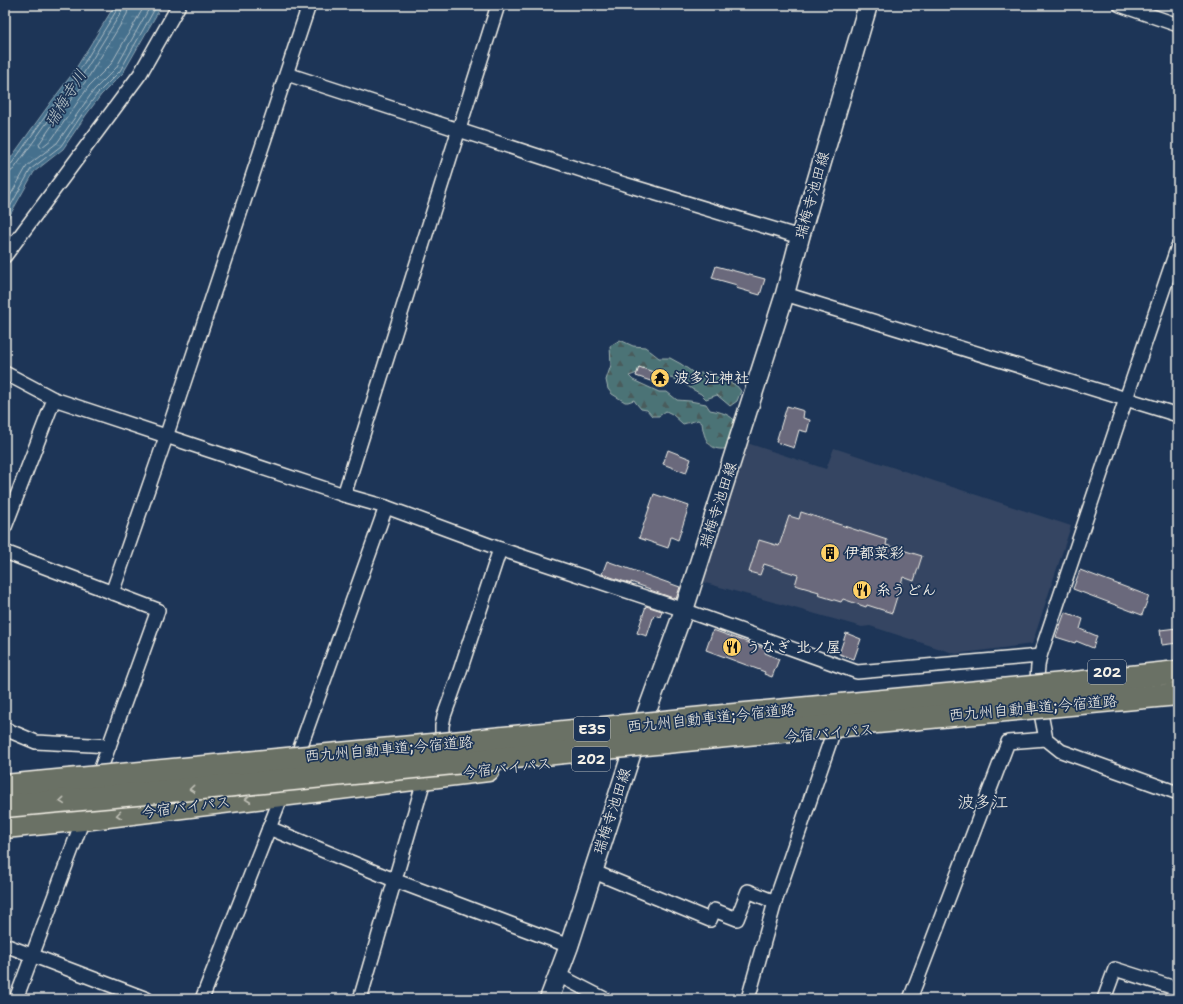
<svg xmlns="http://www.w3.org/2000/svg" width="1183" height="1004" viewBox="0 0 1183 1004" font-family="'Shantell Sans','Klee One',sans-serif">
<defs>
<pattern id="forest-firs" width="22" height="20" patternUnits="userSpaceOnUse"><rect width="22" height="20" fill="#4b7376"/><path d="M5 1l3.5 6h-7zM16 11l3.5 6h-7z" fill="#4a5b5c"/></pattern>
<pattern id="water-ripples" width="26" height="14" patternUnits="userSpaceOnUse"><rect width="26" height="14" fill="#456f8d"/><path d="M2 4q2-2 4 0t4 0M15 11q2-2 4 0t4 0" fill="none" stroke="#60849d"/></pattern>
</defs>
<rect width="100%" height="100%" fill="#1d3557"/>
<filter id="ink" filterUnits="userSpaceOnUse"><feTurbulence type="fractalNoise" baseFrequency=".025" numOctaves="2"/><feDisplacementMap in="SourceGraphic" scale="8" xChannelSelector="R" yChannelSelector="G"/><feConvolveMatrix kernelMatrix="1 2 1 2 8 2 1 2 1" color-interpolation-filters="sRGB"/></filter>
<g filter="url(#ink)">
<!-- built -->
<path fill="#344562" d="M747,443L826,469L834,448L1071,526L1032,644L956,654L870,626L862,627L702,582Z"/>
<!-- forest -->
<path fill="url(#forest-firs)" stroke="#a0b2af" d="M620,340L633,346L645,347L659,358H670L681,364L695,374L709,372L715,376L736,385L741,391L737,401L730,406L717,395L706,399L701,394L692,389L679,380L670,378L658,371L650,372L643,368L640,372L629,376L633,380L659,392H667L677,400L690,401L706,404L710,410C721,412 730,414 737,423L729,448C710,453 704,440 702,423L698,420L683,424L672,414L666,411L659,416H652L647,410L641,409L636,403L634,400L628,402H625L612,394L608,389L606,380L611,365L610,346Z"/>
<!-- water -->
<path fill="url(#water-ripples)" stroke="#8ba3b1" d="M115,5H162L123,73L101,95L86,115L63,149L34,172L5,224V166L51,102L73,73Z"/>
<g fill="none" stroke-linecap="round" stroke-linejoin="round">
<!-- shore -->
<g stroke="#aebdc4" stroke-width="1">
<path d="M129,5L127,14L86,81L62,111L39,144L40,147H42L52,139L89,86L111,64L145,5"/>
<path d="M5,168L10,166L54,104L76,76L118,8V5"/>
<path d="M5,173L10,172L14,169L58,107L80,79L122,11L123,5"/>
<path d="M5,205L27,166L57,143L94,90L116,68L151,5"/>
<path d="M5,216L31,169L61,146L83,113L98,93L120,71L157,5"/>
</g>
</g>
<!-- building -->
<g fill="#6a697b" stroke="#f4f1e8">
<path d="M716,266L765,279L760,295L736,288L737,285L712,278Z"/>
<path d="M639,367L668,377L665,386L636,376Z"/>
<path d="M787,406L804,411L803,418L810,420L807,432L799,430L794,448L776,442Z"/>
<path d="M668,450L691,459L686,473L663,464Z"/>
<path d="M654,494L689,506L678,540L671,537L668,548L639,538Z"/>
<path d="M801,512L887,540L886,545L922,556L914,581L903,577L892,613L867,605L866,607L843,599L841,602L818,595L819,592L795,585L798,575L764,564L760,575L749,572L759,540L779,546L789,516L799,519Z"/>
<path d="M607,561L680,587L676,599L650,590V589L631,582V584L602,574Z"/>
<path d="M1080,570L1149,596L1142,615L1073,589Z"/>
<path d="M646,606L662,611L660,617L654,615L647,636L637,633Z"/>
<path d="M1065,612L1083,619L1080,629L1097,636L1093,648L1076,641L1075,643L1056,637Z"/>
<path d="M1177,628L1178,643L1162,645L1160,630Z"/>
<path d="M713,630L766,649L765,653L779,659L772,677L764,674L765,672L706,650Z"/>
<path d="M846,633L861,639L854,659L839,654Z"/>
</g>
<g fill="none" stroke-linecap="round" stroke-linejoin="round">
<defs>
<g id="street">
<path d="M1120,5L1178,25"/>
<path d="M287,74L624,184L800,237"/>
<path d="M1178,246L1126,399L1040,656C1033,682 1041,713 1046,739L1061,751L1178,793"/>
<path d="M5,256L140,74L179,5"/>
<path d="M785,294L1178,415"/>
<path d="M5,373L54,399L344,495L386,507L500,549L684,610L857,672L1040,656"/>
<path d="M344,495L498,5"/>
<path d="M5,527L54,399"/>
<path d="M5,552L158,610L109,746"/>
<path d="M112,593L166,437L309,5"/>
<path d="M5,729L36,742L109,746L96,782"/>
<path d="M442,738V726L444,716L457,680L500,549"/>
<path d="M295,762L386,507"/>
<path d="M269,828L394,880L569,946"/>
<path d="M592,871L710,920L714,910L737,919L748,891L775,902"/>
<path d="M5,945L147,999"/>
<path d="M558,975L605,999"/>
<path d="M16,999L85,814"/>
<path d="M202,999L284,790"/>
<path d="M360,999L425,777"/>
<path d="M748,999L775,902L833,733"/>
<path d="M910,999L1008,742L1046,739"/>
<path d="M1104,999L1115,969L1178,989"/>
</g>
<path id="secondary" d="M549,999L569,946L631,755L684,610L785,294L800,237L868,5"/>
<path id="highway" d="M5,827L83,819L488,770"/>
</defs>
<!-- street casing -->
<use href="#street" stroke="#f4f1e8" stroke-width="16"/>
<!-- secondary casing -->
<use href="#secondary" stroke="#f4f1e8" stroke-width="21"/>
<!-- highway casing -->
<use href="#highway" stroke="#f4f1e8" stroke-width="25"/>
<!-- street -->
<use href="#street" stroke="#1d3557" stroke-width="13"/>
<!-- secondary -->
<use href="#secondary" stroke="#1d3557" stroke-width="18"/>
<!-- highway -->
<use href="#highway" stroke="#6b7165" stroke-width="22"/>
<defs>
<g id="highway-bridge">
<path d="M5,786L412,747L724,716L1074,683L1178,672"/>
<path d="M5,806L224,786L726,736L1178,694"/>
</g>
</defs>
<!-- highway-bridge casing -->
<use href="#highway-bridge" stroke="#f4f1e8" stroke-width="25" stroke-linecap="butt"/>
<!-- highway-bridge -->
<use href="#highway-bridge" stroke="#6b7165" stroke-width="22"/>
</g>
<!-- one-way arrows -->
<defs><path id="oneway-chevron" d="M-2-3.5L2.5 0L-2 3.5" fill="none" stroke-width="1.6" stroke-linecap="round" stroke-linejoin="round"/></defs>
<g stroke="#bdbeb4">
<use href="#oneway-chevron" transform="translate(192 789) rotate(175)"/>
<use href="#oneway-chevron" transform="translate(248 799) rotate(173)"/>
<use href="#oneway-chevron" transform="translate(62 801) rotate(175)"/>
<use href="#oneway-chevron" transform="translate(119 815) rotate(173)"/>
</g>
</g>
<!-- icons -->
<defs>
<symbol id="temple-disc" viewBox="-11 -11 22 22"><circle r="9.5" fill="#ffd166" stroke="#1d3557"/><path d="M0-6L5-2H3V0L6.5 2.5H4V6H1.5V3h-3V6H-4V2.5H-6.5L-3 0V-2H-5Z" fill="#111"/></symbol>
<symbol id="building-disc" viewBox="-11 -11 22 22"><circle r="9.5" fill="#ffd166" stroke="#1d3557"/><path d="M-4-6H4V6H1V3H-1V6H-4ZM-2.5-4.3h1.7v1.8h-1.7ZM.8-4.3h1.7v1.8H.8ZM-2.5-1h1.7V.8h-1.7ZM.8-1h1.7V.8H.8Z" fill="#111"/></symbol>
<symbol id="restaurant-disc" viewBox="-11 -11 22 22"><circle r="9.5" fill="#ffd166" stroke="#1d3557"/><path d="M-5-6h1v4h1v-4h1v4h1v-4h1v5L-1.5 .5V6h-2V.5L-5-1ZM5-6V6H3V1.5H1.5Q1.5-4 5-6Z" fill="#111"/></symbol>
</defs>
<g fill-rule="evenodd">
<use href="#temple-disc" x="649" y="367" width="22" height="22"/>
<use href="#building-disc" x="819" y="542" width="22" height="22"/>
<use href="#restaurant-disc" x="851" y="579" width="22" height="22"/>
<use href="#restaurant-disc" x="721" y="636" width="22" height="22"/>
</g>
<g text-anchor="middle" stroke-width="3.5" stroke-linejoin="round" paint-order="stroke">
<!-- shield labels -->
<g fill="#1d3557" stroke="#b4b9bc" stroke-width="1">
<rect x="1088" y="660" width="38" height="24" rx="3"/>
<rect x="574" y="717" width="36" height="24" rx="3"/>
<rect x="572" y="747" width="38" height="24" rx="3"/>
</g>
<g font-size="14" font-weight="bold" fill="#f4f1e8">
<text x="1107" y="677">202</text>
<text x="592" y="734">E35</text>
<text x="591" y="764">202</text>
</g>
<!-- street labels -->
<g font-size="15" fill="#f4f1e8" stroke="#1d3557">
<text transform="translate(812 195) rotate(-74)" y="5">瑞梅寺池田線</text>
<text transform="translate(718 505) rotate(-72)" y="5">瑞梅寺池田線</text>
<text transform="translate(1033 708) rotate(-5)" y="5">西九州自動車道;今宿道路</text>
<text transform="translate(711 718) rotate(-6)" y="5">西九州自動車道;今宿道路</text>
<text transform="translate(829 733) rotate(-5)" y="5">今宿バイパス</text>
<text transform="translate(389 749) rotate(-5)" y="5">西九州自動車道;今宿道路</text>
<text transform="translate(507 768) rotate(-6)" y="5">今宿バイパス</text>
<text transform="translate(186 807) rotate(-7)" y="5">今宿バイパス</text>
<text transform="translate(612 811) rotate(-72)" y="5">瑞梅寺池田線</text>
</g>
<!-- poi labels -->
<g font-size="15" font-weight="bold" fill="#f4f1e8" stroke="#1d3557" text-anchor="start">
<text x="674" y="383">波多江神社</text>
<text x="844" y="558">伊都菜彩</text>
<text x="876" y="595">糸うどん</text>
<text x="746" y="652">うなぎ 北ノ屋</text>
</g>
<!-- water labels -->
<g font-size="16" font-style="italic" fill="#b7c4c8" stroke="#1d3557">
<text transform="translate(65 98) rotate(-58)" y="6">瑞梅寺川</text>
</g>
<!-- quarter labels -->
<g font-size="17" fill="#f4f1e8" stroke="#1d3557">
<text x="983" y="808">波多江</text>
</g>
</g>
<!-- margin -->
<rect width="1183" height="1004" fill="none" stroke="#1d3557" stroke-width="20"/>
<rect x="10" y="10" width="1163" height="984" fill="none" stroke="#f4f1e8" stroke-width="1.5" filter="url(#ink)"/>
</svg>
